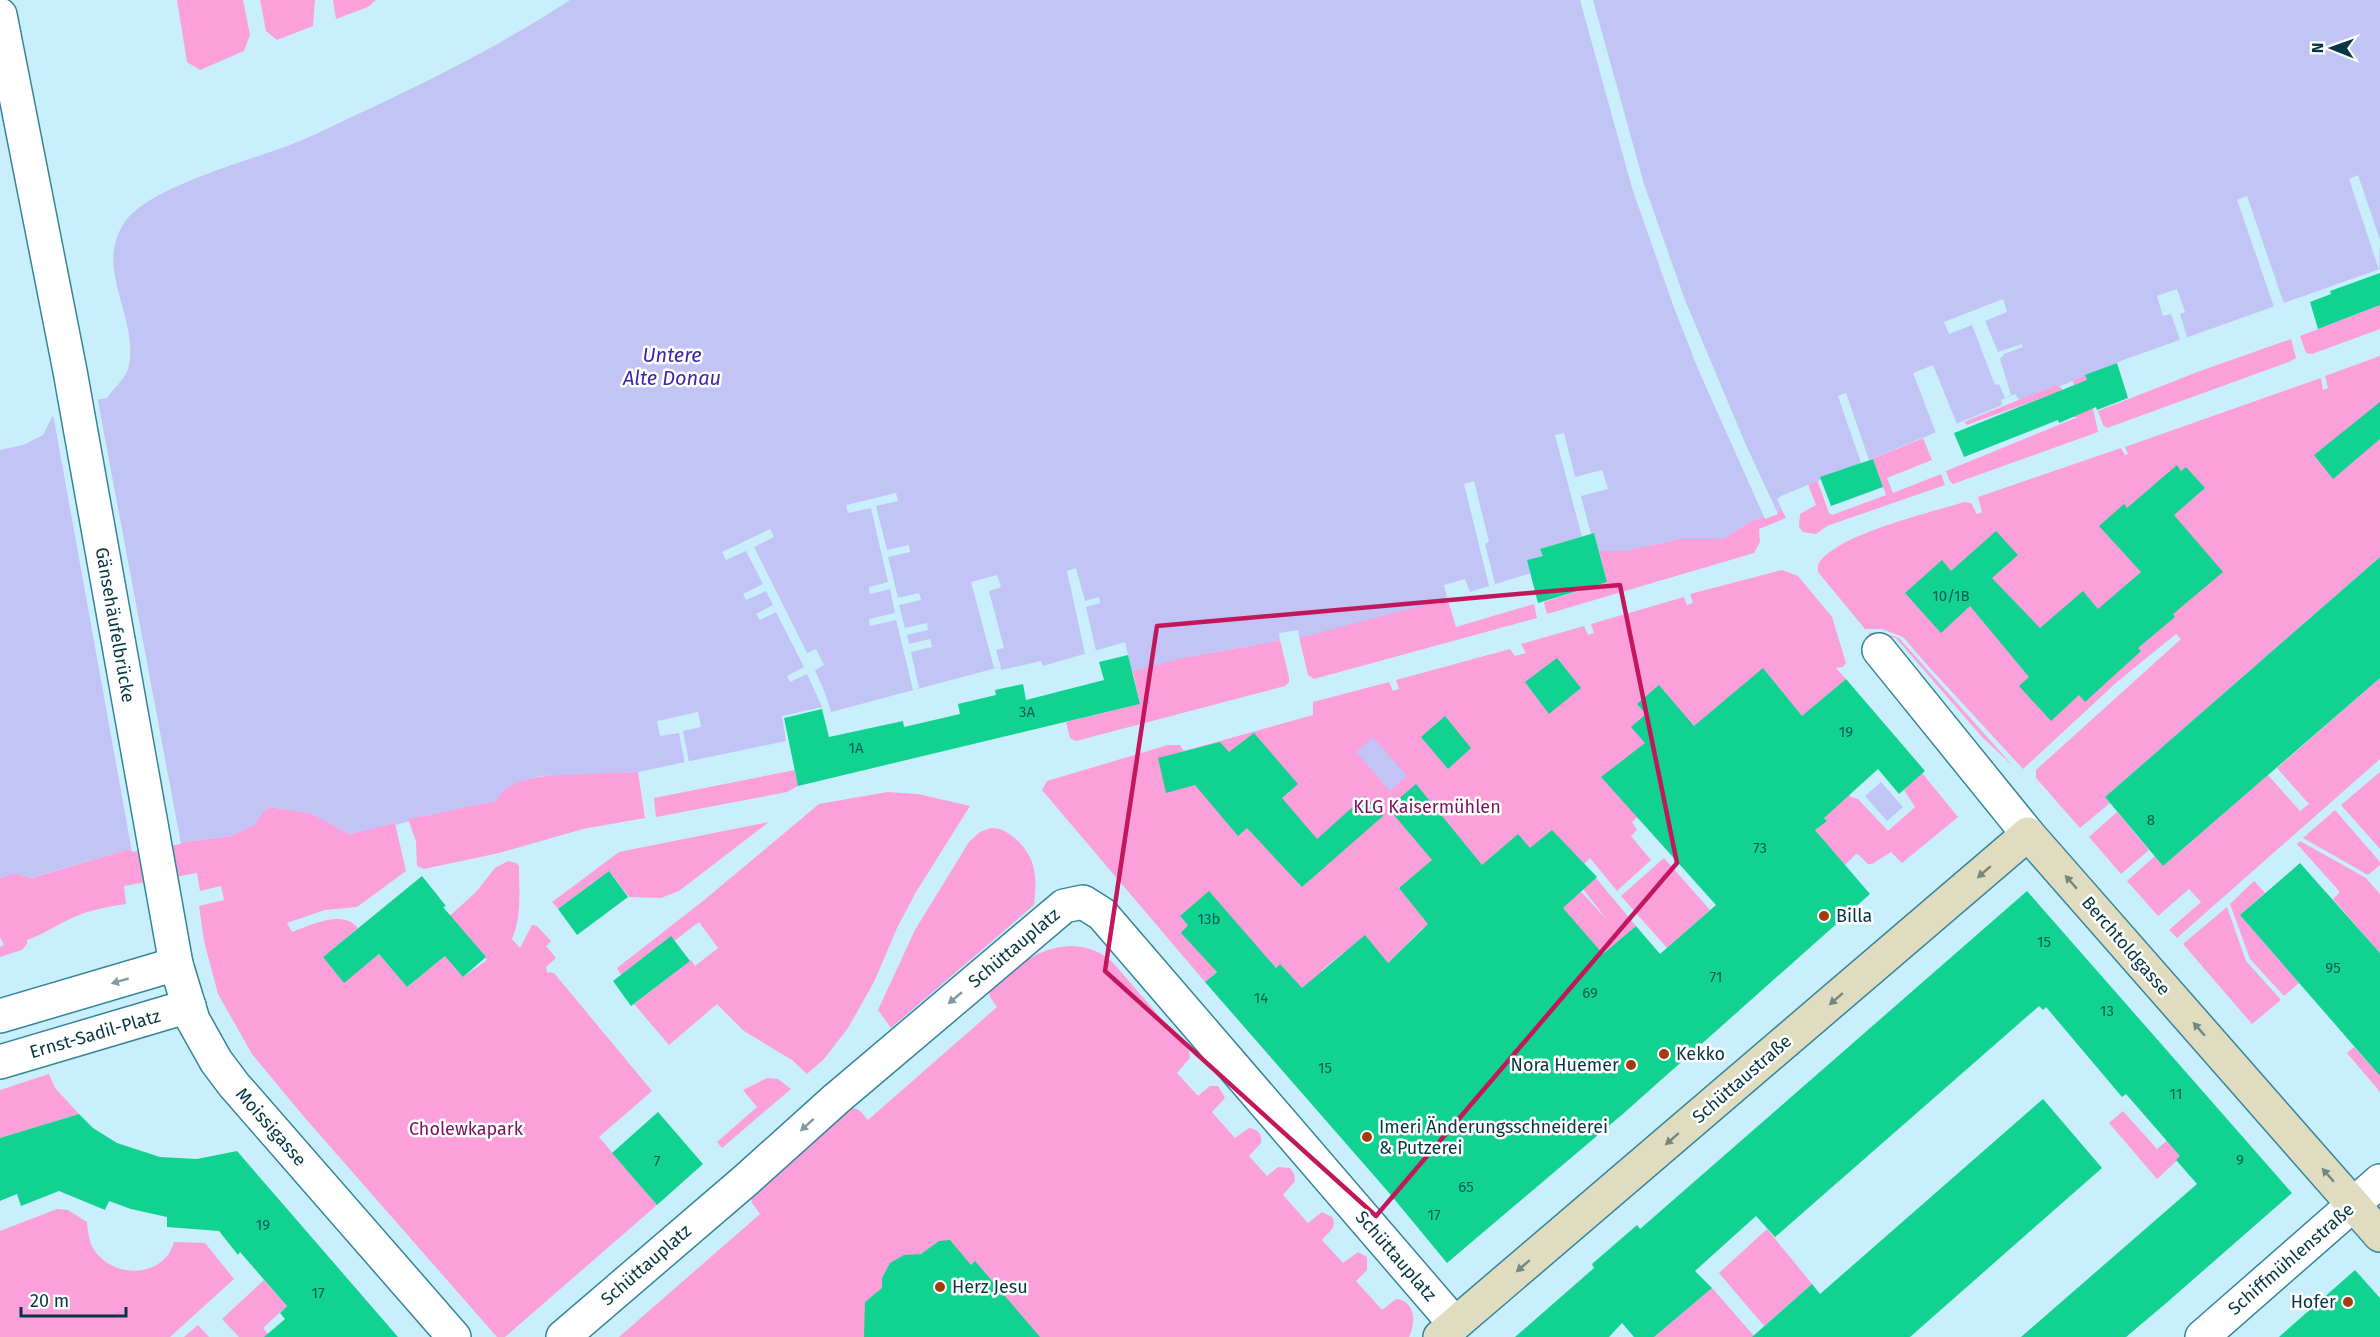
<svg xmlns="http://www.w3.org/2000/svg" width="2380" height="1337" viewBox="0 0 2380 1337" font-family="'Fira Sans',sans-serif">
<rect width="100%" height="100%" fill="#caeffc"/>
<!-- green -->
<g fill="#fca0db" fill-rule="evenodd">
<path d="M177,0H243L250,35L244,51L200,70L187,62Z"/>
<path d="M260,0H315L313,26L277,40L266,31Z"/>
<path d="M333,0H376L368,7L336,19Z"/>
<path d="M2380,305V329L2312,354L2306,353L2300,336Z"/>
<path d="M2291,339L2296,358L2289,362L2107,428L2103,425L2098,411L2200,371Z"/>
<path d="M2380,356V557L2105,797L2110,803L2080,828L2036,778V770L2181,639L2176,634L2117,682L2023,769L1929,667L1903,637L1882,629H1865L1818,572V565C1833,535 1930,513 1964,502L1971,503L1977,514L1982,512L1978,497L2121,448L2125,455L2128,454L2125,447L2321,378L2323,390L2328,388L2325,376Z"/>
<path d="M2117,363L2086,375L2098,432L1953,484L1949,480L1946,471L2078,417H2072L2050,395L1967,425L1964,422L2051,387L2036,364L2063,390L2074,385L2072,380L2068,382L2065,376Z"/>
<path d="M1936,433L1923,438L1932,460L1887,478L1893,493L1941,474L1945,485L1827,526L1816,534L1803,532L1799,527L1800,514L1816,505L1808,484L1817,480L1829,513L1832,515L1886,495L1873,459L1869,460Z"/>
<path d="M1782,510L1786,518L1759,529L1760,542L1754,553L1547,614L1544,602L1607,582L1599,551H1624L1679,539H1723L1751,521Z"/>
<path d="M1782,570L1798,576L1832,617L1846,663L1843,667L1836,668L1846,679L1788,729L1643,823L1637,817L1632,822L1637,830L1631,836L1651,860L1617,891L1590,858L1584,864L1575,885L1608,921L1579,884L1596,878L1636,926L1623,938L1634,989L1533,875L1448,956L1423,928L1375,976L1339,1035L1280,964L1276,968L1251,941L1205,982L1042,790L1047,781L1168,745H1180L1184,751L1313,715V702L1389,682L1393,691L1399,689L1396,680L1510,649L1515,656L1526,653L1521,644L1584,626L1588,635L1594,633L1591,624L1684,597L1687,605L1693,603L1690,594ZM1343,953L1357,968L1321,972V971Z"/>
<path d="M1439,571L1456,627L1534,604L1537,618L1314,679L1308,675L1299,637L1350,624Z"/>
<path d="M1880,632L1899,638L2013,766L1982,737L1896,638L1890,637L1887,641L1876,642L1868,633Z"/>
<path d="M1280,640L1289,677V682L1285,686L1076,741L1070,738L1066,722L1140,704L1126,642L1211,653Z"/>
<path d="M2380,678V759L2177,938L2169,930L2201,902L2189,889L2158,916L2127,881L2155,856L2163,866L2268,775L2300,811L2309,804L2277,768Z"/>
<path d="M1828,769L1851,797L1858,799L1888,831L1915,807L1904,790L1922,773L1958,817L1902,863L1891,852L1872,864H1868L1859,855L1856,854L1845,865L1815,830L1826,820L1790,777Z"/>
<path d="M795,770L798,786L787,792L656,817L654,798Z"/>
<path d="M638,772L645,818L583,829L499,853L424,869L417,866L416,841L408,819L495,801C498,798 500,792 503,790C527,770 606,773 638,772Z"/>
<path d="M2380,772V849L2341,805Z"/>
<path d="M887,792L918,794L970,806L916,892L897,928L874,982L848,1028L824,1059L807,1074L792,1060L744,1031L717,1004L669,1045L634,1004L691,960L695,966L718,948L699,922L674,941L670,937L621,975L617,968L703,901L819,804Z"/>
<path d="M270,807L313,814L349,834L395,823L406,871L357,907L325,910L287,923L292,932C312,925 342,909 358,928L323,957L344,982L379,954L407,987L450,952L433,931L476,892L495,868L508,861L516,863L519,866C519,890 522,917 512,939L520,948L532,925L537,926L551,941L546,946L556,958L546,967L547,972L554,973L652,1091L599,1137L657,1205L505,1337H497L305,1118L252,1054L218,994L204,941L199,906L224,900L221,886L200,891L197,873L124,886L126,904C106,907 84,911 66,921C52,928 41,935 27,940V944L22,950L0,957V947L4,945L0,937V878L14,873L31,878L126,850L230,836L254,825L263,812ZM470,939L487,960L463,977L453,965L464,956Z"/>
<path d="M2335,810L2380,862V865L2368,875L2303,838Z"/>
<path d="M2117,812L2149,850L2121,874L2089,837Z"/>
<path d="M769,822L679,891L661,898L629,897L609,871L558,909L552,902L619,852Z"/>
<path d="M991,828C1002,828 1007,832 1016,839C1037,859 1037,877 1034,905L891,1028L878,1010L915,930L969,842L980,832Z"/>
<path d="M2300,841L2366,878L2380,894V953L2333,899L2340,892L2297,844Z"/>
<path d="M1664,858L1710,910L1667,948L1621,896Z"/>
<path d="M2254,881L2265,893L2240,915L2299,983L2284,996L2250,959L2230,904Z"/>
<path d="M2227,907L2246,961L2281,1000L2252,1024L2183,944Z"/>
<path d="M1070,946C1088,946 1103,952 1116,966L1189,1051L1190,1058L1177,1073L1198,1096L1210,1086H1218L1225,1098L1212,1112L1235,1138L1249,1128C1257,1129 1263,1134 1261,1143L1249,1156L1267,1176L1278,1167L1290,1168L1294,1174L1295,1181L1283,1195L1308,1223L1322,1212L1332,1217C1338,1228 1328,1232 1322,1240L1343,1263L1358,1252L1367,1257V1270L1356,1281L1382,1310L1396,1299C1416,1301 1416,1323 1409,1337H619L760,1214L752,1203L751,1194L849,1109C859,1106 862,1114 868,1120L997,1007L990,997L989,988C1014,969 1037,947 1070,946Z"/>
<path d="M2354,1047L2380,1076V1092L2347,1053Z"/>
<path d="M49,1074L55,1088L79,1114L0,1138V1090Z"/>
<path d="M767,1078L778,1079L791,1089L722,1148L717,1142L757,1107L743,1090Z"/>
<path d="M2123,1111L2157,1149L2171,1137L2185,1153L2157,1179L2109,1123Z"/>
<path d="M57,1209L68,1210L87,1222C88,1235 90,1248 100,1257C122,1279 165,1275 174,1242L205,1243L234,1279L170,1337H0V1231Z"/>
<path d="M1767,1229L1812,1284L1764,1326L1719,1273Z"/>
<path d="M264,1280L287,1306L263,1328L271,1337H239L222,1319Z"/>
<path d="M1712,1288L1755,1337H1654Z"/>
<path d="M198,1325L209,1337H184Z"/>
</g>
<!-- water -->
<g fill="#c1c4f4">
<path d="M570,0H2380V269L2126,359L2058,387L2056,385L2019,400L2015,394L2001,400L2002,405L1781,496L1777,499L1782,510L1751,521L1723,539H1679L1624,551H1599L1594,533L1541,549L1543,556L1527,560L1531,573L1470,592L1465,579L1444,585L1447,599L1307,636L1299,637L1298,630L1279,633L1280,640L1179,659L1132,672L1125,642L1043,666L1041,661L1001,670L1000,667L831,712L825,713L822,707L782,716L786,741L638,772L541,776L521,781L503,790L496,801L409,819V821L396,825L395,823L349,834L312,814L270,807L263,812L254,825L230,836L126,850L30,878L14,873L0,878V450L23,445L43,435L52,417L93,400L107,398C113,389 125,379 128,369C141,318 93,271 124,223C148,186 257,159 300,141C319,133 338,123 358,114C431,80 503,44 570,0Z"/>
<path d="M1373,737L1407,776L1390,791L1356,752Z"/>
<path d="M1881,782L1903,807L1887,821L1865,796Z"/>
</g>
<!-- pier -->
<g fill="#caeffc">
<path d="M1580,0H1593L1644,184L1685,300L1746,445L1778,514L1765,519L1698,369L1673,305L1632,188Z"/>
<path d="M2358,175L2380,240L2379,270L2349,179Z"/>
<path d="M2247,196L2284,304L2274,307L2237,200Z"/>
<path d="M2177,289L2185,312L2180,314L2187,337L2180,340L2171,314L2163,316L2157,296Z"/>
<path d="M2003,299L2007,312L1985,321L1998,352L2022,344L2023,347L2004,354L2000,359L2011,395L2005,398L1999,384L1995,385L1972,325L1949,334L1944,322Z"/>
<path d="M1933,365L1957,424L1936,433L1913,373Z"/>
<path d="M1846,393L1869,460L1861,463L1838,396Z"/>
<path d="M97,396L181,844L132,852L53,414Z"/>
<path d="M1564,433L1575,477L1602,470L1608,489L1581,496L1591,534L1582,537L1555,435Z"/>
<path d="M1474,481L1489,542L1485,544L1495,584L1489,586L1464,484Z"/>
<path d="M896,493L898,501L876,506L887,550L909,545L910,552L888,557L898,598L919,593L921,600L899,605L905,628L927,623L928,630L907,635L909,644L930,639L932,647L911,652L919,688L913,690L896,620L870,626L869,619L895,613L890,589L870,594L869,587L888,582L871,508L848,513L846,505Z"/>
<path d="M770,529L774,537L754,547L807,653L816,649L824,665L815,670L825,693L831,712L825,713L807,674L790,682L787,676L804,667L776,612L760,620L756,614L773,605L766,591L746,600L743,594L763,584L746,551L726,560L722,552Z"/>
<path d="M1076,568L1085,601L1099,597L1100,603L1086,607L1096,651L1085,654L1067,571Z"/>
<path d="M997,575L1001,587L989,591L1004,648L996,650L1001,667L994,668L971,582Z"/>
<path d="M698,712L701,727L683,731L689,762L685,764L679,733L660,736L657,721Z"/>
</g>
<!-- building -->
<g fill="#11d290">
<path d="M2380,273V305L2318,329L2310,302L2331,294L2330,291Z"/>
<path d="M2117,363L2128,398L2097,410L2096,407L2059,423L2058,420L1964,457L1954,433L2087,380L2085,375Z"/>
<path d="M2380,402V439L2333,479L2314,455Z"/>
<path d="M1873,459L1883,487L1831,506L1820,477Z"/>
<path d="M2177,465L2181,471L2186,467L2205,488L2174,515L2223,572L2173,614L2175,617L2138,648L2141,651L2085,702L2079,695L2051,721L2019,686L2029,677L1970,606L1941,633L1905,593L1942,560L1951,571L1996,531L2018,555L1992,578L2040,628L2083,591L2098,609L2141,572L2099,526L2124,504L2127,508Z"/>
<path d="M1594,533L1607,582L1538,603L1527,560L1543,556L1540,549Z"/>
<path d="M2380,557V678L2163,866L2105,797Z"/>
<path d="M1128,655L1140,704L798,786L784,718L822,709L829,737L903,721L904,727L960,714L958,704L996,695L995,690L1023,684L1026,700L1104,680L1099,662Z"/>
<path d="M1557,658L1581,688L1549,714L1525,682Z"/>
<path d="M1763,668L1802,716L1846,679L1925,771L1899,794L1878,769L1824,818L1827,821L1815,830L1870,894L1624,1113L1447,1263L1390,1194L1205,982L1217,972L1181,933L1188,925L1180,916L1209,891L1276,968L1280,964L1302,988L1365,935L1388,963L1428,924L1399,888L1432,860L1388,808L1416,784L1482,865L1518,834L1530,848L1552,830L1597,877L1563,908L1603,954L1636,926L1660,954L1716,905L1601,777L1645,743L1631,727L1646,714L1637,704L1659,685L1694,726Z"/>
<path d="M1445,716L1471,748L1448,769L1421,737Z"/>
<path d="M1254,733L1298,784L1282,798L1317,839L1365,796L1383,816L1302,887L1247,828L1238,836L1195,785L1166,793L1158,758L1220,742L1229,752Z"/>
<path d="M2300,863L2380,953V1076L2240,915Z"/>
<path d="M609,871L628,897L577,935L558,909Z"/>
<path d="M422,876L446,906L443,907L486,957L463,977L445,956L407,987L379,954L344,983L323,957Z"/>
<path d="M2027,891L2292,1193L2164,1305L2126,1337H2021L2197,1184L2176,1160L2180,1156L2126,1094L2122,1097L2046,1007L2043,1010L2039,1006L1775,1237L1756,1216L1695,1271L1712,1288L1654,1337H1634L1622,1323L1609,1337H1515L1594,1268L1592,1264L1637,1225L1640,1229Z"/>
<path d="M671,936L690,961L631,1006L613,981Z"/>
<path d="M2043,1099L2102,1168L1910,1337H1752L1812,1284L1820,1294Z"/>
<path d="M658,1112L703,1164L657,1205L612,1153Z"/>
<path d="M79,1114L93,1128L117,1143L160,1157L197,1159L237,1151L398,1337H264L285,1319L280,1313L287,1306L240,1252L238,1255L219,1231L167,1227V1217L131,1209L109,1201L105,1210L59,1191L21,1206L17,1194L0,1201V1138Z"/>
<path d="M950,1240L971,1265L975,1261L1040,1337H864L865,1302L882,1288V1278L890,1263L904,1255L921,1254L939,1241Z"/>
<path d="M2355,1270L2380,1298V1337H2279Z"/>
</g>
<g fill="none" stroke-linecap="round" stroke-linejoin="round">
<defs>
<g id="street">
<path d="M0,15L70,371L176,964L193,1020L216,1061L234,1085L454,1337"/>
<path d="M1879,650L2028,834"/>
<path d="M0,1016L176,964"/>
<path d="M0,1062L189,1006"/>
<path d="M563,1337L746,1180L836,1099L1064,906L1083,902L1102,914L1455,1324"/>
<path d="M2202,1337L2380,1181"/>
</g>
<path id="secondary" d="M1440,1337L2028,834L2380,1235"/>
</defs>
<!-- street casing -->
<use href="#street" stroke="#34849c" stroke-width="36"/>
<!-- secondary casing -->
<use href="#secondary" stroke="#34849c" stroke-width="36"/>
<!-- street -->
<use href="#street" stroke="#fff" stroke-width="33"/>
<!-- secondary -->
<use href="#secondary" stroke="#e0dcbf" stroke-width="33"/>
</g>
<!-- one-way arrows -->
<defs><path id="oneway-solid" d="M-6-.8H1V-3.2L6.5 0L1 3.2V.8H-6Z" transform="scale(1.5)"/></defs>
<g fill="#728981">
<use href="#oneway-solid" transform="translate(1984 872) rotate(139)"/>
<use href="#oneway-solid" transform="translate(2071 882) rotate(-131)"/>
<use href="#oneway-solid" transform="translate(1836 999) rotate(139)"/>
<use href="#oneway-solid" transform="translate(2199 1029) rotate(-131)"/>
<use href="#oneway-solid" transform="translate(1672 1139) rotate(139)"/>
<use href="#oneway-solid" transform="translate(2328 1175) rotate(-131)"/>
<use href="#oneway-solid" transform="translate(1523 1266) rotate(139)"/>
</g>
<g fill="#829aa1">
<use href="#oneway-solid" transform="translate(120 981) rotate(164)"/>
<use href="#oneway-solid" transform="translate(955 998) rotate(140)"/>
<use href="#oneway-solid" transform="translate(807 1125) rotate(138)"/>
</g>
<!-- marked area -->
<path fill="none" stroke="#c2185b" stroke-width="4.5" stroke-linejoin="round" d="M1620,585L1677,863L1376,1216L1105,971L1157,626Z"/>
<!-- markers -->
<g fill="#a13d0c" stroke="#fff" stroke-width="2">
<circle cx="1824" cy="916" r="6"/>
<circle cx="1664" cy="1054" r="6"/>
<circle cx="1631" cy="1065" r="6"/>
<circle cx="1367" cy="1137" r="6"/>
<circle cx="940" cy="1287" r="6"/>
<circle cx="2348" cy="1302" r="6"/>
</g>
<g text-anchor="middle" stroke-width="5" stroke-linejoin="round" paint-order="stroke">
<!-- number labels -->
<g font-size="15" fill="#085d56">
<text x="1951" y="601">10/1B</text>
<text x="1027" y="717">3A</text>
<text x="1846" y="737">19</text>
<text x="856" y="753">1A</text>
<text x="2151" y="825">8</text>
<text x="1760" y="853">73</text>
<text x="1209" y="924">13b</text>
<text x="2044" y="947">15</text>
<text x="2333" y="973">95</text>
<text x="1716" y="982">71</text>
<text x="1590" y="998">69</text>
<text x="1261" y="1003">14</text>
<text x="2107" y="1016">13</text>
<text x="1325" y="1073">15</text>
<text x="2176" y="1099">11</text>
<text x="2240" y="1165">9</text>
<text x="657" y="1166">7</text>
<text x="1466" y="1192">65</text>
<text x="1434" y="1220">17</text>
<text x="263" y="1230">19</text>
<text x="318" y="1298">17</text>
</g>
<!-- street labels -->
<g font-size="18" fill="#053643" stroke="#fff">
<text transform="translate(115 625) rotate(80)" y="6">Gänsehäufelbrücke</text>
<text transform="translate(2126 946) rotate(49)" y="6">Berchtoldgasse</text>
<text transform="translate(1014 948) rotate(-40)" y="6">Schüttauplatz</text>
<text transform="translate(95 1034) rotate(-16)" y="6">Ernst-Sadil-Platz</text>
<text transform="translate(1742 1079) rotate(-41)" y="6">Schüttaustraße</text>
<text transform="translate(271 1127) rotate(49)" y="6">Moissigasse</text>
<text transform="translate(1396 1256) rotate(49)" y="6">Schüttauplatz</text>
<text transform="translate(2291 1259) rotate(-41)" y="6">Schiffmühlenstraße</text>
<text transform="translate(646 1265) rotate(-41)" y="6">Schüttauplatz</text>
</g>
<!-- park labels -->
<g font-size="18" fill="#79115e" stroke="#fff">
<text x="1427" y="813">KLG Kaisermühlen</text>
<text x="466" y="1135">Cholewkapark</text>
</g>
<!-- poi labels -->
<g font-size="18" fill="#053643" stroke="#fff" text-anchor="start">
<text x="1836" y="922">Billa</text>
<text x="1676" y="1060">Kekko</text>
<text x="1619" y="1071" text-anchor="end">Nora Huemer</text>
<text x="1379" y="1133">Imeri Änderungsschneiderei<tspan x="1379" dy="21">&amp; Putzerei</tspan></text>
<text x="952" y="1293">Herz Jesu</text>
<text x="2336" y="1308" text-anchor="end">Hofer</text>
</g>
<!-- water labels -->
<g font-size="20" font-style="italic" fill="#3f26ab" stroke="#fff">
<text x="672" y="362">Untere<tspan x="672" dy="23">Alte Donau</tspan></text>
</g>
</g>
<!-- north arrow -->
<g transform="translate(2332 48) rotate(271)" stroke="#ffffff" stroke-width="4.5" paint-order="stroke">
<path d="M0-4.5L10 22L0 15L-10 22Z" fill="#053643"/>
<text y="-9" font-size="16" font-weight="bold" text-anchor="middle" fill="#053643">N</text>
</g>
<!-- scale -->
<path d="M21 1307v9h105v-9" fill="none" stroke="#053643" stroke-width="3"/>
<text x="30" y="1307" font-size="18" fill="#053643" stroke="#ffffff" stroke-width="4.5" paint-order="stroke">20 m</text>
</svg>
